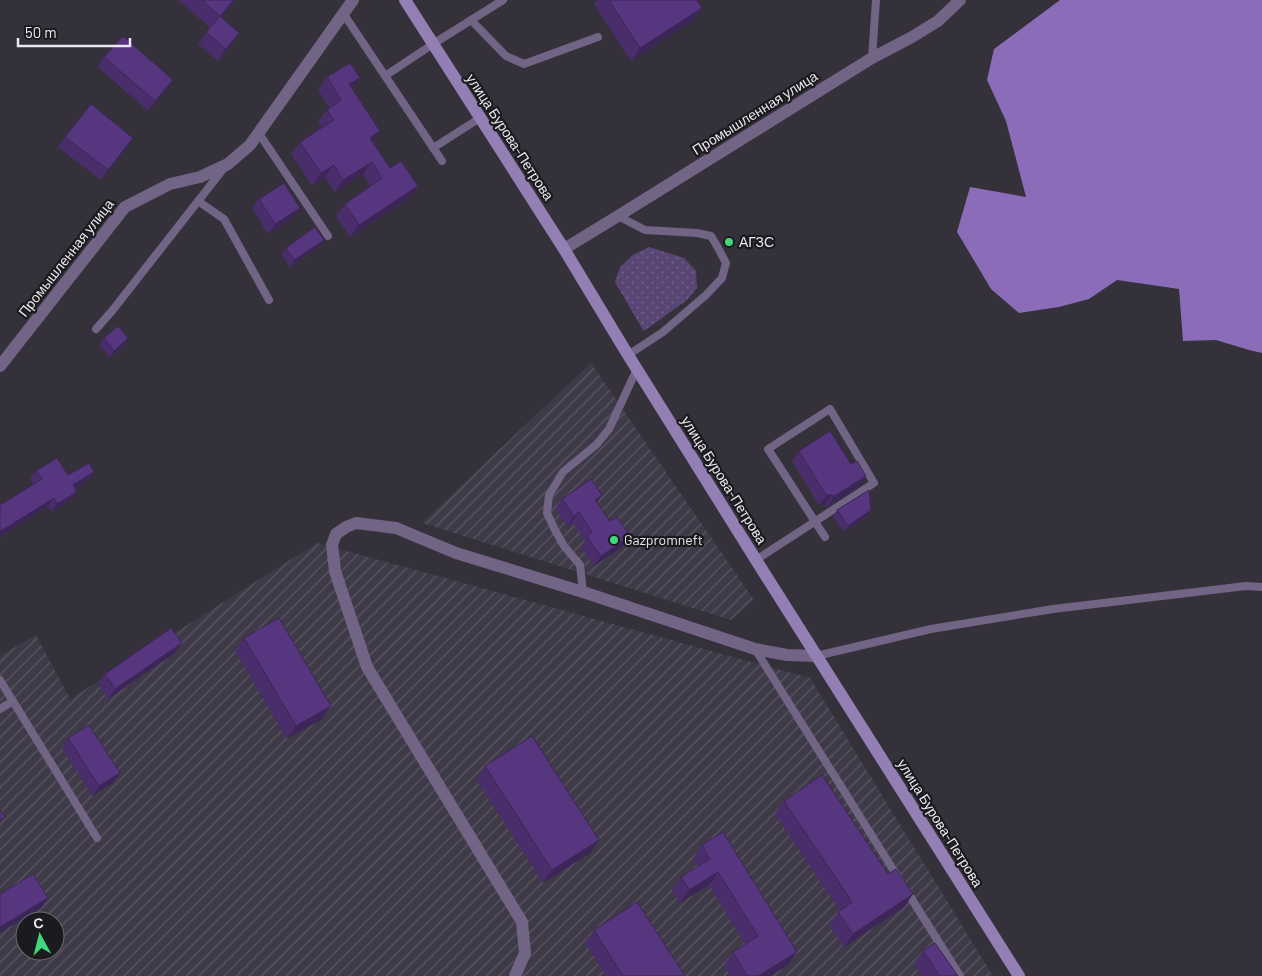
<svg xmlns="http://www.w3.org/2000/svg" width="1262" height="976" viewBox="0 0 1262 976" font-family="Barlow,sans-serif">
<defs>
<pattern id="industrial-furrows" width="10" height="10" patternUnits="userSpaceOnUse" patternTransform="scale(1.25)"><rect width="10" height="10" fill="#3f3a48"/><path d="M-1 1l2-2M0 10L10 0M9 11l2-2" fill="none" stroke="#5b5663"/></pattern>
<pattern id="grass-dots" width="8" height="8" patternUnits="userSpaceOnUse" patternTransform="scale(1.25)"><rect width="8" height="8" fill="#594675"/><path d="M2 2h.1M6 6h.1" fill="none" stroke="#716189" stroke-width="1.8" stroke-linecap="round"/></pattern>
</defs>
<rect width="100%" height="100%" fill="#34313b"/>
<!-- industrial -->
<g fill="url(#industrial-furrows)" fill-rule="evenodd">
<path d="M591,363L754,600L731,620L422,523Z"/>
<path d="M317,543L810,678L993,976H0V656L36,635L70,699ZM25,921H55V951H25Z"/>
</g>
<!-- grass -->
<path fill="url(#grass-dots)" d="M649,247L684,258L696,271L697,288L687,300L644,331L640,325L615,282L620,267L633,255Z"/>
<!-- water -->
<path fill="#8b6cb9" d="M1060,0H1262V353L1249,350L1216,340L1183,341L1179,289L1117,280L1089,299L1059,307L1019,313L991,289L957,232L970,187L1026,197L1006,121L987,80L994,49Z"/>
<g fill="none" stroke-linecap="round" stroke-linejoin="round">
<!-- service -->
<g stroke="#716485" stroke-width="8">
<path d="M343,13L442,161"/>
<path d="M471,20L506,56L524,64L598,37"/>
<path d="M872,58L876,0"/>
<path d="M385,76L433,44L503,0"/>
<path d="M258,132L328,236"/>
<path d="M433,148L480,118"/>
<path d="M198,201L224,219L269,300"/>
<path d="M618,216L645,230L697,233L711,236L717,246L726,263L722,278L706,295L663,332L628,355"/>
<path d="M96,329L112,311L224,168"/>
<path d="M756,560L874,483L830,409L768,449L825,537"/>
<path d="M583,592L580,565L564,546L555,530L547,513L549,495L563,472L597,444L609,429L637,369"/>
<path d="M755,649L899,879"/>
<path d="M816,656L931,629L1053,609L1246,586L1262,587"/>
<path d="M0,680L97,838"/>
<path d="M0,709L13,701"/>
<path d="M906,890L960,976"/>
</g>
<!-- minor -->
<g stroke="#716485" stroke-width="12">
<path d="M564,249L618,216L872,58L912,37L938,21L960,0"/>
<path d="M0,366L125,207L170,184L200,177L228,164L250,145L353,0"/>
<path d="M515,976L525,953L522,922L367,667L335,571L332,545L336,534L346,527L356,523L396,528L456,553L583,592L755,649L787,655L816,656"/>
</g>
<!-- secondary -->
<path stroke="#937fb4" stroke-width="12" d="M405,0L564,249L628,355L756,560L1019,976"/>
</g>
<!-- wall -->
<g fill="#4a2e6c">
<path d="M178,0H236L221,17L239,33L231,45L218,61L198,44L210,27Z"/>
<path d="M597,0H697L702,8L693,21L631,61L594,4Z"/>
<path d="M104,57L173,80L166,89L148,111L98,67Z"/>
<path d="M327,77L360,78L352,89L372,142L409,198L350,237L336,216L345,204L370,186L363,174L335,192L325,177L312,186L291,154L300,142L322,127L318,122L327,110L330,108L318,90Z"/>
<path d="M65,137L133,138L101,180L58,147Z"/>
<path d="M259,199L293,218L268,234L252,208Z"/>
<path d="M324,240L319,246L290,267L281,254L286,248Z"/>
<path d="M104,338H128L124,345L110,357L99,345Z"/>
<path d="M799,451L860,486L827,507L825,505H819L792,461Z"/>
<path d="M36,471L68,475L94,472L88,480L75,489L71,500L51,512L48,506L0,537V505L34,484L30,479Z"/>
<path d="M602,495L597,502L623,546L594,566L581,547L585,541L572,522L567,526L555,509L562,499Z"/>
<path d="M837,510L866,517L844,532L833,517Z"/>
<path d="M244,638L322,719L287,739L235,651Z"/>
<path d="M175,653L108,699L98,683L105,674Z"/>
<path d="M68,738L120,773L113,783L92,796L62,748Z"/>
<path d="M485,766L599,840L590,853L543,883L476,779Z"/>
<path d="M784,801L904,907L844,947L829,925L838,912L840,911L775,814Z"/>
<path d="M702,845L788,965L770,976H730L724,965L733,952L745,944L709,885L680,903L672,890L681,877L698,867L693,858Z"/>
<path d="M594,930L685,976H606L585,943Z"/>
<path d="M923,951L958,976H922L914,964Z"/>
</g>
<!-- shaded-wall -->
<g fill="#3c2658">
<path d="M234,0H236L211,28L220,16Z"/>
<path d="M702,8L693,21L631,61L640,48Z"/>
<path d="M239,33L231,45L218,61L226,49Z"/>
<path d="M360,78L351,90L349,84Z"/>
<path d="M173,80L166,89L148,111L155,101Z"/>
<path d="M380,131L371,143L370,138Z"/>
<path d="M133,138L127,147L101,180L108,170Z"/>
<path d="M372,162L363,174L335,192L343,180Z"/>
<path d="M334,165L325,177L312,186L321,173Z"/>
<path d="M418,186L409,198L350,237L359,225Z"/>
<path d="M300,208L293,218L268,234L275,224Z"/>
<path d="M324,240L319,246L290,267L294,260Z"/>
<path d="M128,338L124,345L110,357L114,351Z"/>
<path d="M94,472L88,480L67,494L73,485Z"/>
<path d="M866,476L860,486L827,507L833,497Z"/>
<path d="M77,492L71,500L51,512L57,504Z"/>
<path d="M602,495L595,505V500Z"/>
<path d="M826,495H832L825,505H819Z"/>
<path d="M54,498L48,506L0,537V533L1,531Z"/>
<path d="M871,510L866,517L844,532L848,526Z"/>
<path d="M579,512L572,522L567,526L574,516Z"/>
<path d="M630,536L623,546L594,566L601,556Z"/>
<path d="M182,643L175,653L108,699L115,689Z"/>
<path d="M331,706L322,719L287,739L296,726Z"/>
<path d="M120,773L113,783L92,796L99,786Z"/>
<path d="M599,840L590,853L543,883L552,870Z"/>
<path d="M718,872L709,885L680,903L689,890Z"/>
<path d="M913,894L904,907L844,947L853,934Z"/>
<path d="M48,898L41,908L0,933V927Z"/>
<path d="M797,952L788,965L770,976H758Z"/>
</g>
<!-- building -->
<g fill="#56367e" stroke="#3c2658">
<path d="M202,0H234L220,16Z"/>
<path d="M609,0H697L702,8L640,48Z"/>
<path d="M220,16L239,33L226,49L206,32Z"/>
<path d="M123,36L173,80L155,101L104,57Z"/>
<path d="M350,63L360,78L349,84L380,131L370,138L390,168L401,161L418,186L359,225L345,204L382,178L372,162L343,180L334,165L321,173L300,142L334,120L327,110L341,100L327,77Z"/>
<path d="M91,104L133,138L108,170L65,137Z"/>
<path d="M284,183L300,208L275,224L259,199Z"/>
<path d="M315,227L324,240L294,260L286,248Z"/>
<path d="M118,326L128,338L114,351L104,338Z"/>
<path d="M830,431L851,464L857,461L866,476L833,497L832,495H826L799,451Z"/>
<path d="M57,458L68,475L89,463L94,472L73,485L77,492L57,504L54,498L1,531L0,529V505L42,479L36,471Z"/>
<path d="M591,479L602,495L595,500L610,521L617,517L630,536L601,556L587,537L592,532L579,512L574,516L562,499Z"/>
<path d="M869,490L871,510L848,526L837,510Z"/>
<path d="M279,618L331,706L296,726L244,638Z"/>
<path d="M171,628L182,643L115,689L105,674Z"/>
<path d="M89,725L120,773L99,786L68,738Z"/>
<path d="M532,736L599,840L552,870L485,766Z"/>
<path d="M822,775L888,874L896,869L913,894L853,934L838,912L852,902L784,801Z"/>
<path d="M0,810L5,817L0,820Z"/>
<path d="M723,832L797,952L758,976H747L733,952L758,936L718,872L689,890L681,877L710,859L702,845Z"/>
<path d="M33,874L48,898L0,927V894Z"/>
<path d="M637,902L685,976H623L594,930Z"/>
<path d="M935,943L958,976H940L923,951Z"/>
</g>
<!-- markers -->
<g fill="#43d77b" stroke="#1b1a1e" stroke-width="2">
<circle cx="729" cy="242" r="5"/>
<circle cx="614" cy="540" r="5"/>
</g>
<g text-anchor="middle" stroke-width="4.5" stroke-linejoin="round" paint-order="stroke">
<!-- street labels -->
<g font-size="14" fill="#ebe8ef" stroke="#1b1a1e">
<text transform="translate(755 113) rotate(-32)" y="5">Промышленная улица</text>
<text transform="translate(510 137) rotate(57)" y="5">улица Бурова-Петрова</text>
<text transform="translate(66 258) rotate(-52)" y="5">Промышленная улица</text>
<text transform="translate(724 480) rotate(58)" y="5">улица Бурова-Петрова</text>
<text transform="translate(940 823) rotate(58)" y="5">улица Бурова-Петрова</text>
</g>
<!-- poi labels -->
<g font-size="14" fill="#ebe8ef" stroke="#1b1a1e" text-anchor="start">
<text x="739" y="247">АГЗС</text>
<text x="624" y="545">Gazpromneft</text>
</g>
</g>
<!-- north arrow -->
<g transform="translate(40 936) rotate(353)"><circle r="24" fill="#1b1a1e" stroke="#6e6c72"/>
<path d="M0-4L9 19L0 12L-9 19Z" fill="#43d77b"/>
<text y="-8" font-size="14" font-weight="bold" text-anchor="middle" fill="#ebe8ef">С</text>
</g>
<!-- scale -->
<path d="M18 38v8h112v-8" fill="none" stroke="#ebe8ef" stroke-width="2.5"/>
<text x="25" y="38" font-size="15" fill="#ebe8ef" stroke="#1b1a1e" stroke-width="4" paint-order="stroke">50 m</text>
</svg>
